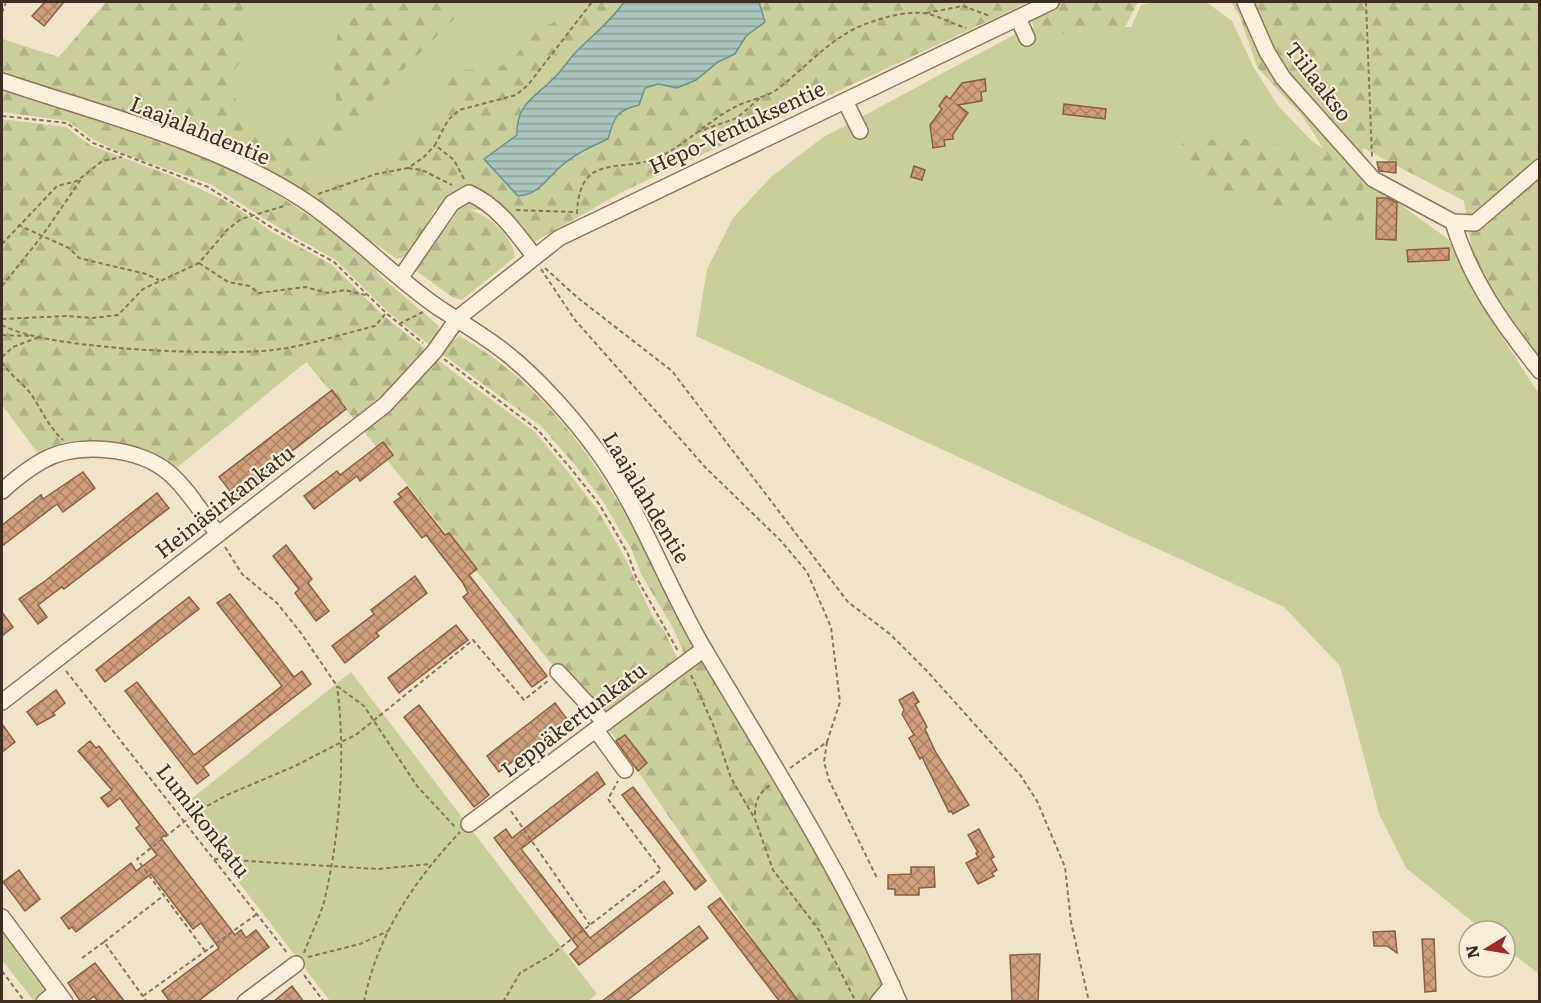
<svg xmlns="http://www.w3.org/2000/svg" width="1541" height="1003" viewBox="0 0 1541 1003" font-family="Literata,serif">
<defs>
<pattern id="forest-firs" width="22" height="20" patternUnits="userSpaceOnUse" patternTransform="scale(1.5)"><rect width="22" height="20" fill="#c9cf9b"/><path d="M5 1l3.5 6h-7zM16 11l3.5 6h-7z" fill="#aeb285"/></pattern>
<pattern id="water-rules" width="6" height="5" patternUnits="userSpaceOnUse" patternTransform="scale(1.5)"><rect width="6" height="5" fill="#a9c4bc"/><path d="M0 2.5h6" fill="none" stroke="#8ba098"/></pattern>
<pattern id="building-cross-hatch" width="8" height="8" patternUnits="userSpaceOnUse" patternTransform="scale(1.5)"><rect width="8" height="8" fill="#cf9f7d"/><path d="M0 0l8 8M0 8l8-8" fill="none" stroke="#a98266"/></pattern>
</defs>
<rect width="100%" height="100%" fill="#f0e4c8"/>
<!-- green -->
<g fill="#c9cf9b">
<path d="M237,2H995L523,211L335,206L201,116Z"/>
<path d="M1153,2H1206L1232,21L1254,68L1279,107L1311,140L1448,239L1500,334L1539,394V974L1505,948V931H1484L1406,868L1379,814L1340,666L1284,607L696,336L707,269L733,218L771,177L822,138L1027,28L1131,27L1141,5Z"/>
<path d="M351,672L597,994L587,1002L330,1001L181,807Z"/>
<path d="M2,932L46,992L34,1001L2,960Z"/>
</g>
<!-- forest -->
<g fill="url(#forest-firs)">
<path d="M106,2H257L248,22L249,41L241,61L230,76C236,118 260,139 302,132C315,130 328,122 333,109C340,94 333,79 334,64C334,42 341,21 349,2H463L454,19L366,107L353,131L326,145L301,169L312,190C367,182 409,150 445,108C434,53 476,78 505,64C519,57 520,46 530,37C546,22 571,19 584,2H624L616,13L574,53L555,77L532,96L517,135L484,159L518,196C537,195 546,180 559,168C573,155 590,147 607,139C614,117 617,110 639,104L645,89L658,84L677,88L696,80L718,62L735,54L746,36L764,22L759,2H1029L624,191L529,245L489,202L477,182L465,170L452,178L410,255L397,259L301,193L94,104L2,72V39L59,57Z"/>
<path d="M1051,2H1138L1124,29L1059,34L1035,31L1029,12Z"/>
<path d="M1231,2H1539V364L1474,265L1464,201L1363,148L1364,234L1288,209L1219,191L1184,170L1176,154L1184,140L1247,139L1328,156L1303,117L1257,67L1240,17Z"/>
<path d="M2,88L202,157L258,182L329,229L372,262L379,275L439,326L432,347L388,312L336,260L276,226L210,184L124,154L94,140L68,121L2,112Z"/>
<path d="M2,119L66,127L90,145L172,176L230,203L272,232L331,264L384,316L427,350L380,400L356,421L306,362L173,471L134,452L40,456L2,405Z"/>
<path d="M461,207C485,213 511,231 515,257L462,300L452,297L415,270Z"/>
<path d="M459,336C576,400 636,531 695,645L685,656L673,628L641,574L632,550L602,500L575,465L541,426L439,352Z"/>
<path d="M435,358L535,432L569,473L597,509L623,554L652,615L665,632L679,662L601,719L558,672L362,429Z"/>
<path d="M704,649L899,1001H795L605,723Z"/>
</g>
<!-- water -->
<path fill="url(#water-rules)" stroke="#6f938a" stroke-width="1.5" d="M624,2H759L765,22L746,36L735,54L718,62L696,80L677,88L658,84L645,88L639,105C617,110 614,117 608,139C590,147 573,155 559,168C546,180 538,195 518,196L484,159L517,135C516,103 536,97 555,77C563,69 569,59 576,52C593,35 611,21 624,2Z"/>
<!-- building -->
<g fill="url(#building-cross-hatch)" stroke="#8d5f41" stroke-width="1.5">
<path d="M45,2H64L44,26L32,16Z"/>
<path d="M985,79L986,91L981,92L982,101L958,105L968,113L953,134V139L944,140L945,146L933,148L930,125L942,109L939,106L946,96L950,99L962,83Z"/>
<path d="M1064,104L1106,109L1105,119L1063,114Z"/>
<path d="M1377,162H1396V173L1379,171Z"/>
<path d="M914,166L925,170L922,180L911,177Z"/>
<path d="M1377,198H1388L1397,203L1396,240L1376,239Z"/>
<path d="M1449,248V260L1408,262L1407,250Z"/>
<path d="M332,390L346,409L234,496L219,477Z"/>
<path d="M383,442L393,455L360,481L357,476L314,509L304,496L337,471L340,475Z"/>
<path d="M83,472L95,488L63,512L57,504L2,546V525L41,495L43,499Z"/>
<path d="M407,487L445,535L449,533L477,569L469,575L547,676L532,687L463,597L468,593L463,583L426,535L422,538L394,502L401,497L398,494Z"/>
<path d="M157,493L169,508L64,589L62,587L38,605L47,617L38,624L19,599L45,581Z"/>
<path d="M286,545L312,579L308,583L329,611L316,621L295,593L299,589L273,556Z"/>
<path d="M415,576L427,593L376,633L379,636L345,663L332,646L374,614L371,610Z"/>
<path d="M230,594L294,677L302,671L311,684L203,767L209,775L197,784L125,691L137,682L194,755L282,686L217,603Z"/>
<path d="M189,597L199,609L105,682L96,670Z"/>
<path d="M2,612L13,627L2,636Z"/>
<path d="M456,625L468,640L399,693L388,678Z"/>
<path d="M56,690L65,703L53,713L55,715L37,725L27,712Z"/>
<path d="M913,692L919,702L915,704L927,727L925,729L935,751L969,805L953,814L951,811L949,812L922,757L920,759L909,738L914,735L902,714L904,710L899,700Z"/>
<path d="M555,703L567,719L499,772L487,756Z"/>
<path d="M419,705L489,795L474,807L404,717Z"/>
<path d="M2,724L15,742L2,752Z"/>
<path d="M625,735L647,763L638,771L616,741Z"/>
<path d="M90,741L96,748L99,746L167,834L161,838L235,935L241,930L246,938L256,930L269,947L197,1002H170L162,991L219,948L201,923L193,929L151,874L76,932L72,927L69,929L61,918L131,863L136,871L157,855L136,828L140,825L120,798L108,807L101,798L112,790L78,751Z"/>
<path d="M597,772L605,784L521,849L590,938L664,881L673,893L579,965L570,954L578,947L494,838L506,829L512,838Z"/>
<path d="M633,787L706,881L695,890L622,795Z"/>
<path d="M979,829L994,857L991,859L997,870L992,873L994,876L978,884L966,863L978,857L976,853L978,852L968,835Z"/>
<path d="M911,867H934L935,887L919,888V895H895V889H888V875L911,874Z"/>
<path d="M19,870L40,899L25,911L3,882Z"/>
<path d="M720,898L775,970L799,1002H780L745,956L708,907Z"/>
<path d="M699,926L708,938L665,971L625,1002H601Z"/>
<path d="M1395,931L1397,953L1387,946H1374L1373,932Z"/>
<path d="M1422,939H1434L1436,991L1425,992Z"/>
<path d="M1040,954L1038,1002H1012L1010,955Z"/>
<path d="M95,963L125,1002H98L94,996L87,1002H81L68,983Z"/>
<path d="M292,986L304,1002H273Z"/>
</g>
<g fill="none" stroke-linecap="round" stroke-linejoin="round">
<defs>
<g id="minor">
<path d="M1245,2L1267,52L1283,78L1373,179L1453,222L1475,223L1540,167"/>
<path d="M1018,18L1027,38"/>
<path d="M2,81C100,114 214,142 302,199C351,231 391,275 439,308C462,323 485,336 506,353C538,378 574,419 598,452C643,514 667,588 707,654C775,768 846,879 899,1002"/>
<path d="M845,101L860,131"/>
<path d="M1453,222C1470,279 1503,325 1540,371"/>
<path d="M401,277L452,203L469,193C498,206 515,231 534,256"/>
<path d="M2,491C14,480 28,469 42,461C77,441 139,447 169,473C188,489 203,515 218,534"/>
<path d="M558,672L605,723"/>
<path d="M2,702L385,405L434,352L458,318L559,238L1051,2"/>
<path d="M596,730L625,770"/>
<path d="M469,824L704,649"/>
<path d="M2,917L65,1002"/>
<path d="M44,1002L57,991"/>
<path d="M245,1002L296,964"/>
<path d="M878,1002L892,985"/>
</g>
</defs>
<!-- minor casing -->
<use href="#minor" stroke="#8d765c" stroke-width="18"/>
<!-- path -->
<g stroke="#8d765c" stroke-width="2" stroke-dasharray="4.5 3" stroke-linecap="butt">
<path d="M1366,2L1372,158"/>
<path d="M2,13L6,2"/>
<path d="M926,13L963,6L990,16"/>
<path d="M2,116L67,123L93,143L208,187L274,229L334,262L386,313L423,343"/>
<path d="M697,132L737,118L760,98"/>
<path d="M408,168L422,170L452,185"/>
<path d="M464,179L454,160L435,145L448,120L459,110L516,95L528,85L592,2"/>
<path d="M318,194L376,174L408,168L424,157L435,145"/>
<path d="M516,210L576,212"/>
<path d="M577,214C579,147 626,177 665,154C689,141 709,121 733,108C747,100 766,98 779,88C810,64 834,33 874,21C888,16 914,10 928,14C941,17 953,24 966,28"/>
<path d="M18,225L69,248L79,258L146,274L159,280"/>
<path d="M2,244L57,186L77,181L102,161L122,157"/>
<path d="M199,263L228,282L249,286L259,293L305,287L328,293L345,290L366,295"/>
<path d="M545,268L578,298L672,371L848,602L890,634L927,671L1021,776L1037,801L1065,867L1071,922L1089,1002"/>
<path d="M541,269L575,320L706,468L781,541L807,572L831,627L840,702L827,742L790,768"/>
<path d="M2,286L42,236L82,178"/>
<path d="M2,319L66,316L93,318L118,315L143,289L199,263L227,230L241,219L284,206"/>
<path d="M399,324L423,312"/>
<path d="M2,325C46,350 220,356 273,350C307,346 342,334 375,326L386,313"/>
<path d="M2,335L33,336"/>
<path d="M2,357L13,347L39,337"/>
<path d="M444,359L538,430L572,470L599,504L615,531L628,554L636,577L678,651"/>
<path d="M2,362C10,376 25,384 33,397C43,413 49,427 63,440"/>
<path d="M225,547L242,574L277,603L301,633L337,686L364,706L417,786L456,828"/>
<path d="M66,671L288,954"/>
<path d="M691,675L714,727L731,778L755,819L773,870L819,930L856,1002"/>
<path d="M827,742L824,762L829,780L878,880"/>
<path d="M511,811L590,925"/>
<path d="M755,815C755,801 759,793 770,785"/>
<path d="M214,859L378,869L430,864"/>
<path d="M104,942L163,896"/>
<path d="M205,951L137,859L198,811L227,795L295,766L357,734L473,640L524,700L549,680"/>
<path d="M304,953C310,936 319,919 324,902C340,836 346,752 337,686"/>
<path d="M308,957L360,944L388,931"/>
<path d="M82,958L104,942L147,1002"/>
<path d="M2,971L25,1002"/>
<path d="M304,975L324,1002"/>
<path d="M143,996L257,914"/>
<path d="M364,1002C377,935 414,881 460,832"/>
<path d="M503,1002L520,973L551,955L661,870L608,799L618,781"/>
</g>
<!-- minor -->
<use href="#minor" stroke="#faf1dc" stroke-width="15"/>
</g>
<g text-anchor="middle" stroke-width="4.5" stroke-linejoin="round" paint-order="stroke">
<!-- street labels -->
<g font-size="21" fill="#3d2e20" stroke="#f7eed8">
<text transform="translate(1318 82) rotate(52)" y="7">Tiilaakso</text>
<text transform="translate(737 128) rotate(-25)" y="7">Hepo-Ventuksentie</text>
<text transform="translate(200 131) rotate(22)" y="7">Laajalahdentie</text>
<text transform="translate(646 498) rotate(59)" y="7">Laajalahdentie</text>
<text transform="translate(225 502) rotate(-38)" y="7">Heinäsirkankatu</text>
<text transform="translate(574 720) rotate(-37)" y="7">Leppäkertunkatu</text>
<text transform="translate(203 821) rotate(52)" y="7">Lumikonkatu</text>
</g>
</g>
<!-- border -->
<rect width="1541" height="1003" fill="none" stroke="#3d2e20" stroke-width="6"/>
<!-- north arrow -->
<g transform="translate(1487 949) rotate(259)"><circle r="28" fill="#f7eed8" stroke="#ada18e" stroke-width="1.5"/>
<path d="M0-4.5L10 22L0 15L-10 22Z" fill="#9e2a2b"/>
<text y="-9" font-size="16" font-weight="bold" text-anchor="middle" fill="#3d2e20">N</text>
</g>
</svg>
